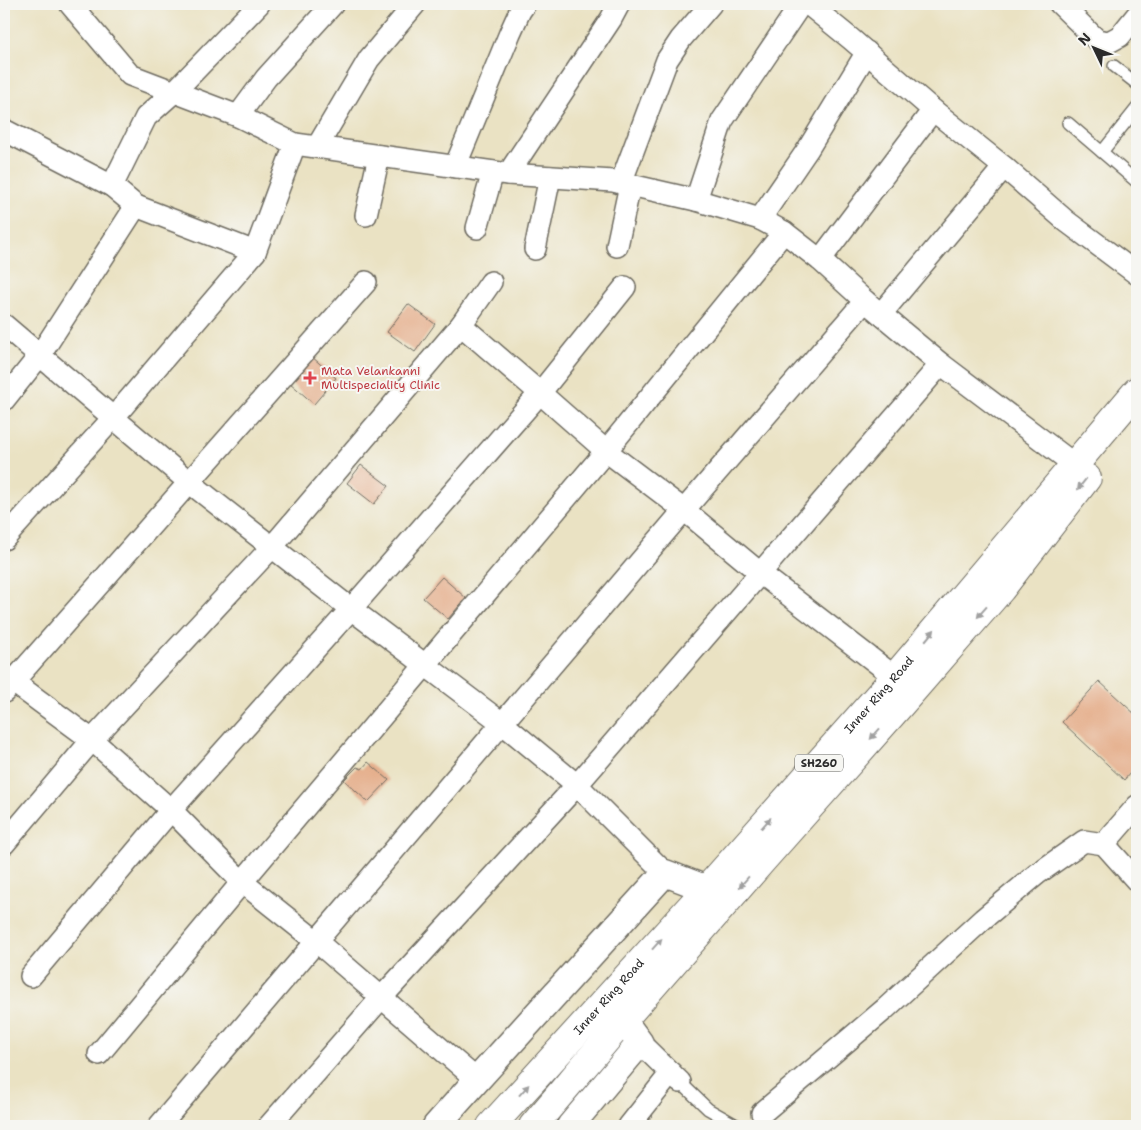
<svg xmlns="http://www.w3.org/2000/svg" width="1141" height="1130" viewBox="0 0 1141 1130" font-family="'Shantell Sans',sans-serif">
<rect width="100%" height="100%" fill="#f6f6f2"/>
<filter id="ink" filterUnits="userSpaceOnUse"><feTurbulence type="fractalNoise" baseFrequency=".02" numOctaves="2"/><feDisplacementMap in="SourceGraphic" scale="10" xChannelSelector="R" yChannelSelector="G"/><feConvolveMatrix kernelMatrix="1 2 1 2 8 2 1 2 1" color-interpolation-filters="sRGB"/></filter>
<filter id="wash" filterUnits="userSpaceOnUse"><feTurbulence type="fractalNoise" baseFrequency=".0096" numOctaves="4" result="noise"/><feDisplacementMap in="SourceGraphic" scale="20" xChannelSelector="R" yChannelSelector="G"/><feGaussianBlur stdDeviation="1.12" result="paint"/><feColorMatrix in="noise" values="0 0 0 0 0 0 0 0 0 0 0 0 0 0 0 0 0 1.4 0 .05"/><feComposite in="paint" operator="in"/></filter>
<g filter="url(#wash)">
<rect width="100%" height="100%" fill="#eae2c3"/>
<g id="blocks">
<!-- building -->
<g fill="#e5af8c">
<path d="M408,304L435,324L415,352L387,332Z"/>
<path d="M311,356L336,378L314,404L289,382Z"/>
<path d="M361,465L389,486L374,504L347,483Z"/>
<path d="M442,577L466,598L448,619L423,598Z"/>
<path d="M1099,681L1137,716V765L1124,780L1062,722Z"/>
<path d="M368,762L389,780L368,802L344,780L357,767L362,769Z"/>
</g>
</g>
</g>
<g filter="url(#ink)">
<use href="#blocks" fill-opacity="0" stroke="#6e6b60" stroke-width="1"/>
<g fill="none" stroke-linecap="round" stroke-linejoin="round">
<defs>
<g id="service">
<path d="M1114,66L1137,84"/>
<path d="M1068,123L1137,182"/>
<path d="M1102,152L1137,108"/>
<path d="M680,1082L708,1109L738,1126"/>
</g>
<g id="minor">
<path d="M70,4L130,75L238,116L295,144L508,174L613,181L696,200L760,219L784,232L820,260L865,301L941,364"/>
<path d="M808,4L851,39L933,110L1004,167L1066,221L1137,274"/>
<path d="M1060,4L1097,40L1109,42L1120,36L1137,15"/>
<path d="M238,116L266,78L333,4"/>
<path d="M4,130L112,186"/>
<path d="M317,147L369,59L415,4"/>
<path d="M455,167L510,33L520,11L525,4"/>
<path d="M508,174L611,19L619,4"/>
<path d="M621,183L667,60L681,39L711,4"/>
<path d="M696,200L722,121L801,4"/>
<path d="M136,206L255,252"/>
<path d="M366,215L379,156"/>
<path d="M760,219L808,149L867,52"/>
<path d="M477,228L493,172"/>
<path d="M617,246L630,185"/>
<path d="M535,249L550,177"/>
<path d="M820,260L933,110"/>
<path d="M881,314L1004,167"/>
<path d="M4,325L189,482L351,609L502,723L577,785L665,873"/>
<path d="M461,325L540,393L625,287"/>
<path d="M4,400L40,355L136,206L112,186L146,117L175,91L259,4"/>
<path d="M4,539L114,417L255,252L295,144"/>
<path d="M4,675L92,740L171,810L242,882L316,941L477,1080"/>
<path d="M4,692L366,282"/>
<path d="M1137,806L1104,844L1137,881"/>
<path d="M4,844L92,740L272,547L461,325L491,282"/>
<path d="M31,976L171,810L351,609L540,393L606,451L684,510L760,573L895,677"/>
<path d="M640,1043L680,1082"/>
<path d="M99,1054L242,882L606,451L784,232"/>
<path d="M762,1113L885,1009L983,919L1037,874L1084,841L1104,844"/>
<path d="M159,1126L684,510L865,301"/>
<path d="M269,1126L381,998L577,785L941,364L1075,465"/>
<path d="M629,1126L671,1073"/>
</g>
<g id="tertiary">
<path d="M436,1126L477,1080L665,873L707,889"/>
<path d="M570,1126L640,1043L623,1020"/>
</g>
<g id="trunk">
<path id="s1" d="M491,1126L707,889L895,677L1137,391"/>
<path d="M533,1126L623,1020L761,862L902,703L1001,589L1087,478"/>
</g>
</defs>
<!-- service casing -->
<use href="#service" stroke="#6e6b60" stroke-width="14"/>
<!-- minor casing -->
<use href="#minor" stroke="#6e6b60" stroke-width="24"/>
<!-- tertiary casing -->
<use href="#tertiary" stroke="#6e6b60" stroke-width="29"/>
<!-- trunk casing -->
<use href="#trunk" stroke="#6e6b60" stroke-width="30"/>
<!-- service -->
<use href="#service" stroke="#fff" stroke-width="11"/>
<!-- minor -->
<use href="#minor" stroke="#fff" stroke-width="21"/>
<!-- tertiary -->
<use href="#tertiary" stroke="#fff" stroke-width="26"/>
<!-- trunk -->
<use href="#trunk" stroke="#fff" stroke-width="28"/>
</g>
<!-- one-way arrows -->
<defs><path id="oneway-solid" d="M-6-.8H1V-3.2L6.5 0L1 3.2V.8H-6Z" transform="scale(1.25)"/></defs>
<g fill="#a0a0a0">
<use href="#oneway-solid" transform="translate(1082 484) rotate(128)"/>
<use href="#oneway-solid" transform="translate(982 612) rotate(131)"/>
<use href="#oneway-solid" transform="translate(930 635) rotate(-50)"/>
<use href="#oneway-solid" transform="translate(875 734) rotate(132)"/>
<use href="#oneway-solid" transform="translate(766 823) rotate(-48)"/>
<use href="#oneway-solid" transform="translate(744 882) rotate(131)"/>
<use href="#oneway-solid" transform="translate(657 944) rotate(-48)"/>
<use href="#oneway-solid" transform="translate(524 1090) rotate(-48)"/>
</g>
</g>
<!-- markers -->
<path fill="#e0444e" stroke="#f6f6f2" stroke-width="2" d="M307.5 370.5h5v5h5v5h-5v5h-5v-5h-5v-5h5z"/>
<g text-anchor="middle" stroke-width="4" stroke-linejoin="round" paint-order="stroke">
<!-- shield labels -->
<rect fill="#f6f6f2" stroke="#686867" stroke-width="1" x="795" y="754.5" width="48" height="17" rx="4"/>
<g font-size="11" font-weight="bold" fill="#2b2b2b">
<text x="819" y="767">SH260</text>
</g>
<!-- health labels -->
<g font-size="12" fill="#be3a42" stroke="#f6f6f2" text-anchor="start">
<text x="321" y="375">Mata Velankanni<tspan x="321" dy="14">Multispeciality Clinic</tspan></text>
</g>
<!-- street labels -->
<g font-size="12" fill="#2b2b2b" stroke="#f6f6f2">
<text dy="4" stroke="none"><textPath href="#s1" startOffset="580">Inner Ring Road</textPath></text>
<text dy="4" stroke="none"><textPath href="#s1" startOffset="175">Inner Ring Road</textPath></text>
</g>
</g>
<!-- margin -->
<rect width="1141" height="1130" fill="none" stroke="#f6f6f2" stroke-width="20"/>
<!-- north arrow -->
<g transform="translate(1094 48) rotate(313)" stroke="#f6f6f2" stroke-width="4" paint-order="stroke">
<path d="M0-4L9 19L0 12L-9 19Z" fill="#2b2b2b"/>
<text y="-8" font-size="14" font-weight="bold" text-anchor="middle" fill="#2b2b2b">N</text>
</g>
</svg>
